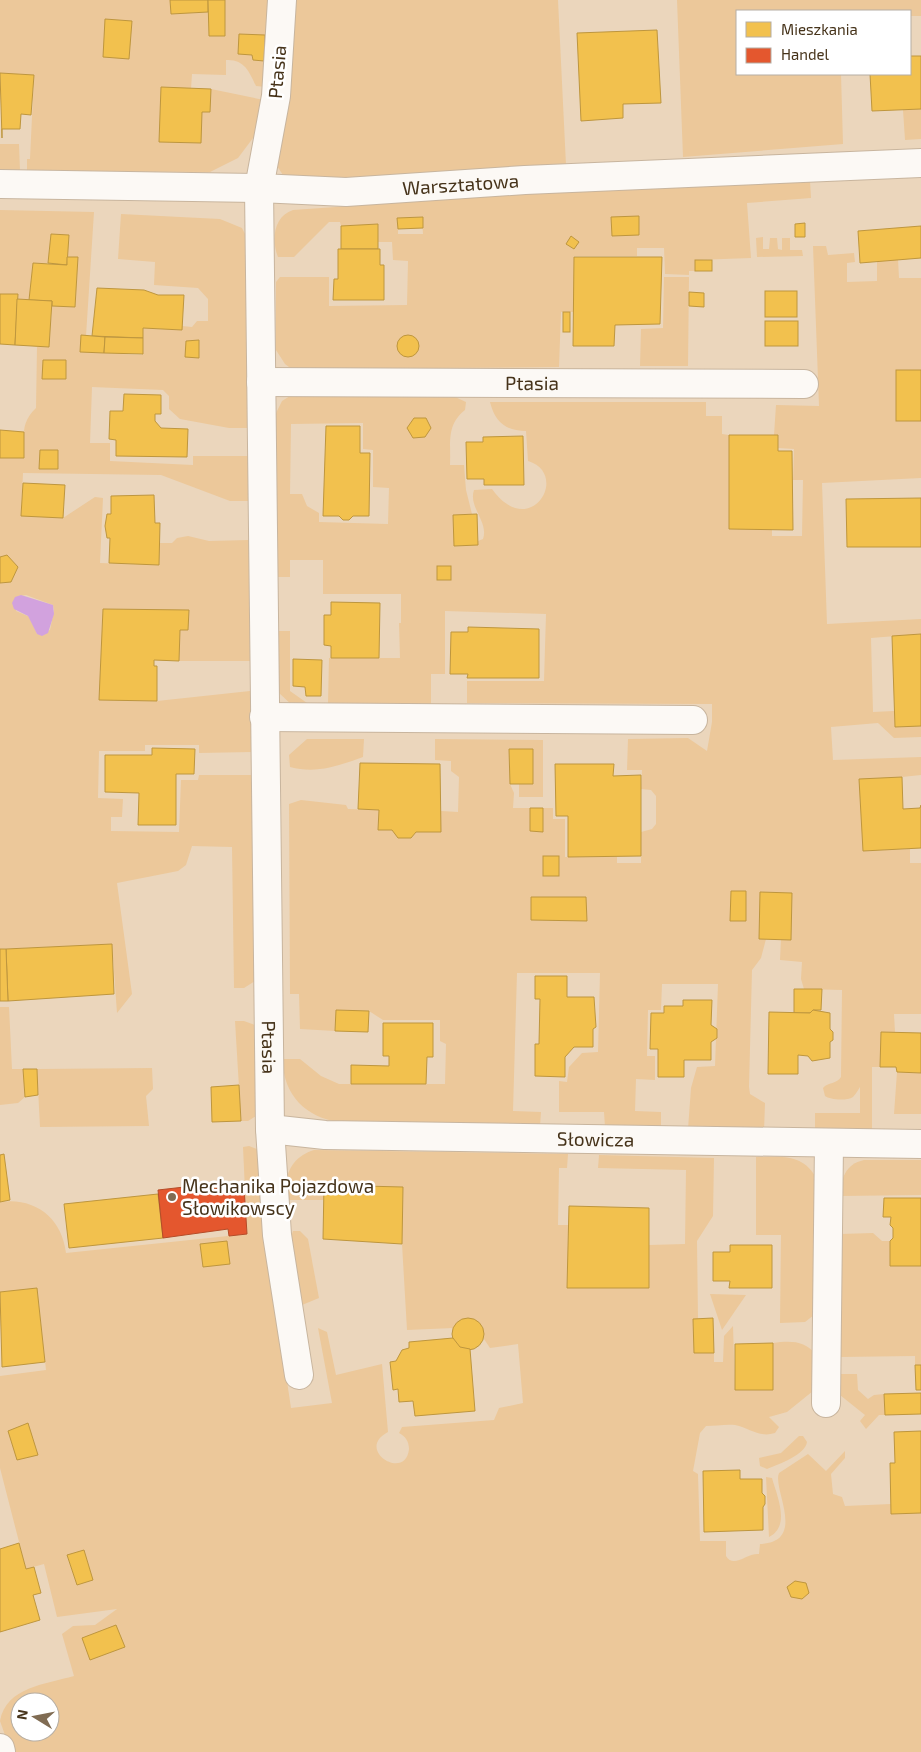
<svg xmlns="http://www.w3.org/2000/svg" width="921" height="1752" viewBox="0 0 921 1752" font-family="'Exo 2',sans-serif">
<rect width="100%" height="100%" fill="#ebd6bc"/>
<!-- green -->
<g fill="#ecc89a" fill-rule="evenodd">
<path d="M0,0H170L171,14L208,12L209,36L225,35V0H268L270,53L266,87L256,86C249,71 244,59 226,60V75L192,74L191,89L161,88L159,142L200,143L202,112H210L211,89L264,100L256,134L238,158L210,172L27,171V159H30L34,75L0,73Z"/>
<path d="M291,0H558L566,165L347,183L293,181L283,175L277,166Z"/>
<path d="M677,0H921V16H910V11H737V74H841L843,144L683,157Z"/>
<path d="M921,109V139L905,140L903,110Z"/>
<path d="M0,144H19L20,171H0Z"/>
<path d="M810,181L811,198L747,203L751,258L696,260L695,271H689V275L665,274L664,248H637V256H574V312H561L559,367L432,368V377L293,370L285,364L276,350V282L280,277H329V306L407,305L408,261L393,260L392,242H378V224L341,226L340,222H329L294,257H278C271,239 274,216 293,210L564,191ZM422,217L423,234H398V218Z"/>
<path d="M0,210L94,212L86,336H81L80,352L142,355L143,328L182,330V326L192,327L197,321H208V299L198,288L154,285L155,262L118,259L121,214L220,219L242,228L248,240V428H229L180,419L169,409V396L163,390L92,387L90,443H110V461L193,465V456H249V501H230L161,475L23,473L21,515L63,518L95,497L103,498L100,563L159,565L160,543H172L177,538L188,536L209,541L249,540L250,661H179L180,630H188L189,611L103,609L99,699L157,701L250,691L252,752L199,753V745H145V751H99L98,798L123,799L122,817H111V831L179,832L181,780H198L199,775H252L255,981L244,988H234L232,847L192,846L186,865L178,871L117,883L132,994L117,1013L112,944L0,949V583L11,582L18,567L7,555L0,557V458H24C24,437 20,423 36,408L37,347H49L52,306L75,307L78,258L67,257L69,235L51,234L48,263H33L29,300L17,299V294H0ZM26,595L53,605L54,610L50,630L37,634L30,617L16,611L18,596Z"/>
<path d="M763,237V249H769L770,238H777L778,249L782,250V238H790V250H802L803,256L757,257L756,238Z"/>
<path d="M813,246H826L828,255L854,253L855,262L847,263V282L877,281V261L898,259L899,278H921V478L822,483L827,624L921,619V634L871,638L873,712L894,711L895,727L921,726V737L894,738L878,723L831,727L833,760L921,757V775L902,777L863,851L910,849V863H921V1014H894L895,1032H881L880,1067H872V1132L815,1131V1113H860V1087C858,1090 856,1094 853,1097C847,1101 830,1100 825,1096L823,1088C828,1082 837,1084 841,1077L842,990L804,989L801,979L802,962L780,960L781,939L791,940L792,893L760,892L766,939L761,958L752,970L749,1087L750,1094L765,1103L764,1131L688,1129L691,1088L697,1067L715,1066L718,984H662L661,1010H648L647,1056H655V1080L636,1079L635,1111L661,1112V1129L605,1127L604,1112H559V1081L567,1082L569,1067L582,1053L598,1052L600,973H517L513,1111L541,1112L540,1126L339,1122C306,1118 282,1094 283,1059H300L321,1076L339,1084H445L446,1044L440,1041V1020H383L369,1011L336,1010L335,1031L300,1029L299,994H290L289,804L301,800L346,805L348,809L379,810L378,830H392L411,838L416,832H441V811L458,812L459,777L451,771V761L435,760V739L543,740V797H519V784L533,749H509L510,784L514,793L513,808H530V831H543V808H553V819H565V857H617V863H641V832L652,829L656,824V796L651,790L641,789L642,770H627L628,739L688,738L707,751L712,722V704L467,703V681H544L546,614L445,611V674H431V709L292,705L279,693V631H290V691L307,703H328L329,658H400L399,623H401V594H323V560H290V577H277L276,413L282,401L290,396H453L466,402L465,410C446,425 451,443 450,465H464L466,490L472,514L453,515L455,546L478,545V541L483,539C489,522 468,507 474,490L492,489C530,542 571,474 528,461L526,431C506,431 495,422 490,402H706V416H722V434L729,435V529H772V536H802L803,480H793L794,449L778,448V435H774L776,405L819,406ZM363,423V449L373,450V487L389,488L388,524L319,522V513L307,506L302,494H290L291,424ZM543,856H559V876H543ZM531,897L586,898V921L531,920Z"/>
<path d="M664,277H689L688,366H640L641,329L663,328Z"/>
<path d="M307,739H364L363,757C338,766 316,774 290,767L289,755Z"/>
<path d="M0,1007H9L12,1069H23L25,1097L18,1103L0,1105Z"/>
<path d="M235,1021H244L255,1025L256,1116L248,1121H241Z"/>
<path d="M152,1068L153,1089L146,1096L149,1126L40,1127L37,1069Z"/>
<path d="M897,1072L921,1073V1114H894Z"/>
<path d="M249,1146L257,1149L262,1213L291,1408L332,1403L318,1328L327,1332L336,1375L382,1364L388,1432C354,1450 406,1482 409,1449C409,1441 405,1436 399,1433L402,1427L494,1420L499,1408L523,1403L518,1344L490,1348L484,1339L482,1326L470,1318L460,1320L454,1328L407,1330L402,1244L403,1187L324,1185V1200H290C286,1195 286,1191 286,1185C287,1168 297,1155 314,1150L568,1154L567,1168H559L558,1225H569L649,1287V1245L685,1244L686,1170L598,1168L599,1155L714,1158L713,1216L697,1241L698,1319H693L694,1353H714V1362H723L724,1336L733,1326L735,1390L773,1343C790,1341 805,1340 816,1355L813,1391L787,1412L769,1417L779,1427L775,1433C759,1438 750,1428 735,1425C726,1424 715,1426 706,1426L700,1433L693,1471L698,1474L700,1541H726V1556C734,1569 746,1553 759,1554L760,1544C808,1542 772,1489 779,1473L808,1454L826,1471L845,1451V1458L831,1474L833,1494L842,1497L845,1506L891,1504L892,1514L921,1513V1752H11L0,1721C6,1687 46,1684 74,1676L62,1634L73,1626L95,1625L117,1609L57,1617L44,1564L26,1569L0,1468V1376L46,1370L37,1288L0,1292V1202C35,1197 62,1218 66,1253L247,1234L243,1147ZM84,1550L93,1580L77,1585L67,1556ZM20,1702H50V1732H20Z"/>
<path d="M756,1157C778,1157 802,1153 815,1176L814,1315L805,1322L780,1323L781,1235H756Z"/>
<path d="M864,1160H921V1195L840,1196C841,1179 845,1164 864,1160Z"/>
<path d="M293,1231H300L308,1239L319,1298L302,1305L291,1237Z"/>
<path d="M873,1233L882,1241H890L891,1266H921V1365H915V1356L840,1357V1234Z"/>
<path d="M710,1294L746,1295L722,1330Z"/>
<path d="M840,1374H857L858,1390L868,1399L874,1395L884,1394L885,1415H879L866,1429L860,1421L865,1415L840,1395Z"/>
<path d="M799,1436H803L807,1442C805,1455 779,1464 767,1469L760,1466L759,1458L781,1453Z"/>
<path d="M766,1477L772,1478C777,1496 791,1526 769,1537Z"/>
</g>
<!-- water -->
<path fill="#d2a2de" d="M21,595L53,605L54,614L48,633L42,636L37,634L28,616L14,609L12,603L15,597Z"/>
<!-- homes -->
<g fill="#f2c14e" stroke="#be963e">
<path d="M170,0H208V12L171,14Z"/>
<path d="M208,0H225V36H209Z"/>
<path d="M105,19L132,21L129,59L103,57Z"/>
<path d="M657,30L661,103L623,104V118L581,121L577,33Z"/>
<path d="M239,34L265,35L264,61L253,60L252,55L238,54Z"/>
<path d="M910,56H921V109L872,111L870,74H910Z"/>
<path d="M0,73L34,75L31,115L21,114L20,129H2V138Z"/>
<path d="M161,87L211,89L210,112H202L201,143L159,142Z"/>
<path d="M639,216V235L612,236L611,217Z"/>
<path d="M423,217V228L398,229L397,218Z"/>
<path d="M805,223V237H795V224Z"/>
<path d="M378,224V249H341V226Z"/>
<path d="M921,226V258L860,263L858,231Z"/>
<path d="M51,234L69,235L67,265L48,263Z"/>
<path d="M571,236L579,242L574,249L566,244Z"/>
<path d="M338,249H380V265H384V300H333L334,279H338Z"/>
<path d="M67,257H78L75,307L52,306V301L29,300L33,263L67,265Z"/>
<path d="M574,257H662L660,324L615,325L614,346H573Z"/>
<rect x="695" y="260" width="17" height="11"/>
<path d="M97,288L144,290L158,295H184L182,330L143,328V338L92,336Z"/>
<rect x="765" y="291" width="32" height="26"/>
<path d="M689,292L704,293V307L689,306Z"/>
<path d="M0,294H18L15,345L0,344Z"/>
<path d="M17,299L52,301L49,347L15,345Z"/>
<rect x="563" y="312" width="7" height="20"/>
<rect x="765" y="321" width="33" height="25"/>
<circle cx="408" cy="346" r="11"/>
<path d="M81,335L105,337L104,353L80,352Z"/>
<path d="M105,337L143,338V354L104,353Z"/>
<path d="M199,340V358L185,357L186,341Z"/>
<path d="M43,360H66V379H42Z"/>
<rect x="896" y="370" width="25" height="51"/>
<path d="M124,394L161,395V414H155V421L161,428L188,429L187,457L116,456V440L109,439L110,411H123Z"/>
<path d="M414,418H426L431,428L425,437L413,438L407,428Z"/>
<path d="M326,426H360V453H370L369,516H353L349,520H343L339,516H323Z"/>
<path d="M0,430L24,432V458H0Z"/>
<path d="M729,435H778V451H792L793,530L729,529Z"/>
<path d="M523,436L524,485H484V479H467L466,442H483V437Z"/>
<path d="M40,450H58V469H39Z"/>
<path d="M23,483L65,485L63,518L21,516Z"/>
<path d="M154,495L155,523H160L159,565L109,563L110,538H107L105,526L107,514H111V496Z"/>
<path d="M921,498V547H847L846,499Z"/>
<path d="M477,514L478,545L454,546L453,515Z"/>
<path d="M7,555L18,567L11,582L0,583V557Z"/>
<rect x="437" y="566" width="14" height="14"/>
<path d="M331,602L380,603L379,658H331V646L324,645V615H331Z"/>
<path d="M103,609L189,610L188,630H180L179,661L154,660V666H157V701L99,700Z"/>
<path d="M468,627L539,629V678H467L468,674H450L451,632H468Z"/>
<path d="M921,634V726L895,727L892,636Z"/>
<path d="M293,659L322,660L321,696H306L305,687L293,686Z"/>
<path d="M152,748L195,749L194,774H176V825H138L139,793L105,792V755H152Z"/>
<path d="M509,749H533V784H510Z"/>
<path d="M360,763L440,764L441,832H416L411,838H398L392,830H378L379,810L358,809Z"/>
<path d="M555,764H614L613,776L641,775V856L568,857V816H556Z"/>
<path d="M902,777L903,809L920,808L921,805V848L863,851L859,779Z"/>
<path d="M530,808H543V832L530,831Z"/>
<rect x="543" y="856" width="16" height="20"/>
<path d="M731,891H746V921H730Z"/>
<path d="M760,892L792,893L791,940L759,939Z"/>
<path d="M531,897H586L587,921L531,920Z"/>
<path d="M112,944L114,994L8,1001L6,949Z"/>
<path d="M0,949H6L8,1001H0Z"/>
<path d="M535,976H567V997H594L596,1027L593,1029V1047H574L565,1057V1077L535,1076V1044H539L540,999H535Z"/>
<path d="M794,989H822L821,1010H813L810,1013H794Z"/>
<path d="M683,1000H712L711,1025L717,1029V1038L711,1042V1060H684V1077H658V1049H650L651,1013H664V1006H683Z"/>
<path d="M336,1010L369,1011L368,1032L335,1031Z"/>
<path d="M813,1010L830,1013V1029L833,1032V1040L830,1042V1058L812,1061L808,1056L798,1055V1074H768L769,1012L810,1013Z"/>
<path d="M383,1023H433V1057H427L426,1084H351V1065L389,1066V1056H383Z"/>
<path d="M881,1032L921,1033V1073L897,1072L896,1067H880Z"/>
<path d="M23,1069H37L38,1095L25,1097Z"/>
<path d="M239,1085L241,1121L212,1122L211,1087Z"/>
<path d="M4,1154L10,1200L0,1202V1155Z"/>
<path d="M324,1185L403,1187L402,1244L323,1239Z"/>
<path d="M158,1194L163,1238L69,1248L64,1204Z"/>
<path d="M884,1198H921V1266H890V1241L893,1238V1228L890,1225L891,1217H883Z"/>
<path d="M569,1206L649,1208V1288H567Z"/>
<path d="M227,1241L230,1264L203,1267L200,1244Z"/>
<path d="M730,1245H772V1288H729L730,1281H713V1252H730Z"/>
<path d="M37,1288L45,1362L2,1367L0,1292Z"/>
<path d="M713,1318L714,1353H694L693,1319Z"/>
<circle cx="468" cy="1334" r="16"/>
<path d="M453,1338L460,1347L470,1349L475,1411L415,1416L413,1401L399,1402L398,1389L393,1390L390,1362L396,1361L402,1350L409,1348V1342Z"/>
<path d="M773,1343V1390H735V1344Z"/>
<path d="M915,1365H921V1390H916Z"/>
<path d="M921,1393V1414L885,1415L884,1394Z"/>
<path d="M28,1423L38,1455L17,1460L8,1431Z"/>
<path d="M921,1431V1513L891,1514L890,1463H895L894,1432Z"/>
<path d="M740,1470V1479H762V1493L765,1496V1504L763,1507V1530L704,1532L703,1471Z"/>
<path d="M19,1543L26,1569L34,1567L41,1593L33,1595L40,1620L0,1632V1549Z"/>
<path d="M84,1550L93,1580L77,1585L67,1555Z"/>
<path d="M795,1581L806,1583L809,1593L802,1599L791,1597L787,1587Z"/>
<path d="M116,1625L125,1647L90,1660L82,1638Z"/>
</g>
<!-- shops -->
<path fill="#e4572e" stroke="#b54c28" d="M202,1185V1190L244,1186L247,1234L229,1236L228,1229L163,1238L158,1190Z"/>
<g fill="none" stroke-linecap="round" stroke-linejoin="round">
<defs>
<g id="minor">
<path id="s1" d="M282,0L276,96L259,188L270,1129L277,1235L299,1375"/>
<path id="s2" d="M0,184L259,188L346,192L525,180L921,163"/>
<path id="s3" d="M261,382L804,384"/>
<path d="M264,717L693,720"/>
<path id="s4" d="M270,1129L325,1135L921,1144"/>
<path d="M826,1403L829,1143"/>
<path d="M0,1748L1,1752"/>
</g>
</defs>
<!-- minor casing -->
<use href="#minor" stroke="#c8b59e" stroke-width="30"/>
<!-- minor -->
<use href="#minor" stroke="#fcf9f5" stroke-width="28"/>
</g>
<!-- markers -->
<circle fill="#806c53" stroke="#fff" stroke-width="2" cx="172" cy="1197" r="5"/>
<g text-anchor="middle" stroke-width="5" stroke-linejoin="round" paint-order="stroke">
<!-- street labels -->
<g font-size="19" fill="#46331a" stroke="#fff">
<text transform="translate(277 72) rotate(-85)" y="7">Ptasia</text>
<text dy="7" stroke="none"><textPath href="#s2" startOffset="461">Warsztatowa</textPath></text>
<text dy="7" stroke="none"><textPath href="#s3" startOffset="271">Ptasia</textPath></text>
<text dy="7" stroke="none"><textPath href="#s1" startOffset="1049">Ptasia</textPath></text>
<text dy="7" stroke="none"><textPath href="#s4" startOffset="326">Słowicza</textPath></text>
</g>
<!-- poi labels -->
<g font-size="19" fill="#46331a" stroke="#fff" text-anchor="start">
<text x="182" y="1193">Mechanika Pojazdowa<tspan x="182" dy="22">Słowikowscy</tspan></text>
</g>
</g>
<!-- legend -->
<rect x="736" y="10" width="175" height="65" fill="#ffffff" stroke="#b5ada3"/>
<rect x="746" y="22" width="25" height="15" fill="#f2c14e" stroke="#b5ada3"/>
<text x="781" y="35" font-size="15" fill="#46331a">Mieszkania</text>
<rect x="746" y="48" width="25" height="15" fill="#e4572e" stroke="#b5ada3"/>
<text x="781" y="60" font-size="15" fill="#46331a">Handel</text>
<!-- north arrow -->
<g transform="translate(35 1717) rotate(280)"><circle r="24" fill="#ffffff" stroke="#b5ada3"/>
<path d="M0-4L9 19L0 12L-9 19Z" fill="#806c53"/>
<text y="-8" font-size="14" font-weight="bold" text-anchor="middle" fill="#46331a">N</text>
</g>
</svg>
